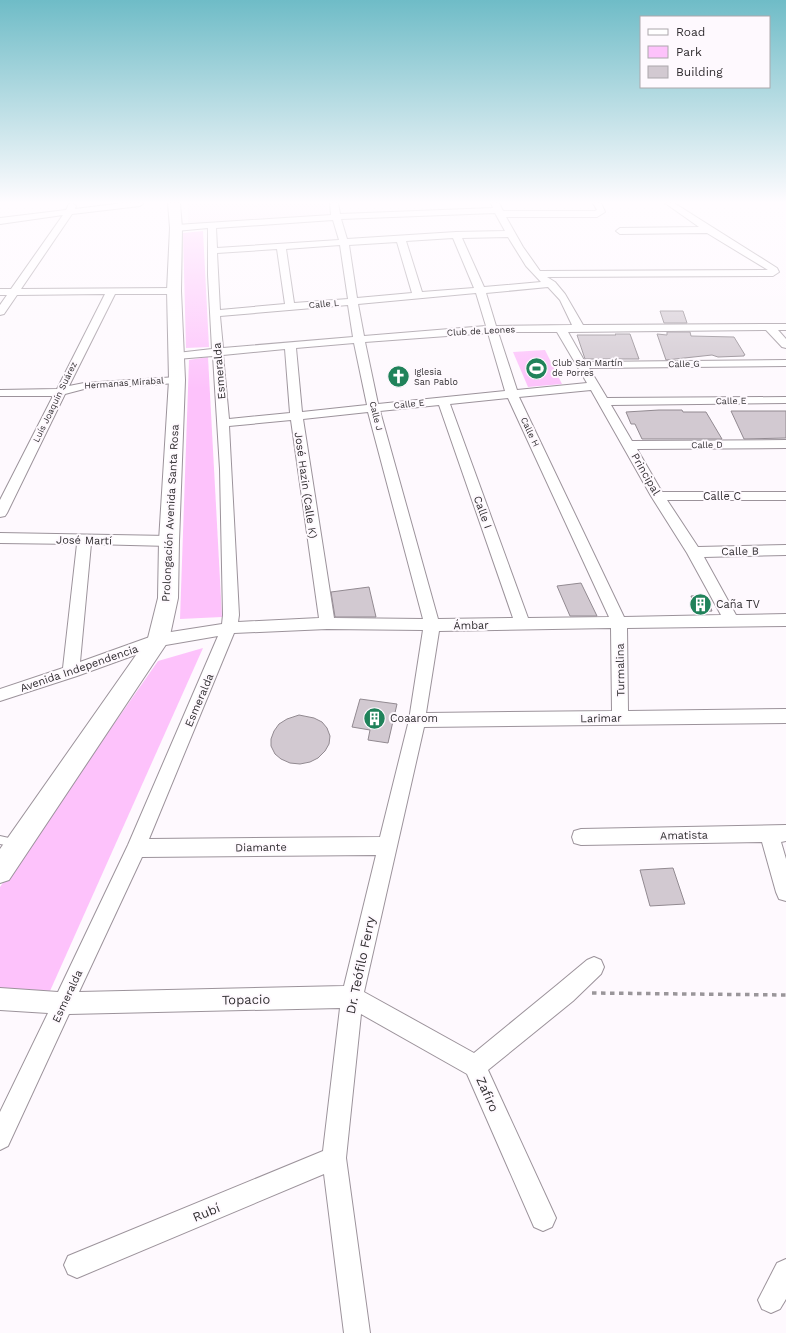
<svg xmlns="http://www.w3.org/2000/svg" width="786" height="1333" viewBox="0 0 786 1333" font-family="'Work Sans',sans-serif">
<rect width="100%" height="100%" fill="#fef9fe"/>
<!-- built -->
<path fill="#faebf9" d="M188,203H326L329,214L188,225Z"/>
<!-- green -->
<g fill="#fdc2fb">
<path d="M203,231L209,347L186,348L183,233Z"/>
<path d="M545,350L562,384L528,387L513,352Z"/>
<path d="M208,357L222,617L180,619L189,360Z"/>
<path d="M203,648L50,991L0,988V887L158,661Z"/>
</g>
<!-- building -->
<g fill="#d2c9d1" stroke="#928a91">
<path d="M660,311H683L687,323H664Z"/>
<path d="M667,332H690L691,336L734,337L745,355H744V356L718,357L712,355L666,360L657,334L667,335Z"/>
<path d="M615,334H630L639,359H585L577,335H616Z"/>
<path d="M659,410H682L683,412H706L722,439H642L635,424H631L626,412Z"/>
<path d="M731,411H786V438L744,439Z"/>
<path d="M581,583L597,616H570L557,586Z"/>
<path d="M369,587L376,617H335L331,592Z"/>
<path d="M705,595L712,611L697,612L691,596Z"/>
<path d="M360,699L397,704L388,743L368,740L370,730L352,727Z"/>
<path d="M299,715L314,718L322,722L327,728L330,736L329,744L325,751L318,758L310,762L300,764L290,763L281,759L275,754L271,746V739L274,731L279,724L287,719Z"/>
<path d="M673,868L685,904L650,906L640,870Z"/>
</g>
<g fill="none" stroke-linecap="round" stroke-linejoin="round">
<defs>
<path id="lane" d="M0,836L18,840L20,843L18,846L15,847L0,844Z"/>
<g id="street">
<path d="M72,203L76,206L75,209L123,203H144L140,206L72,214L21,289L174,288L179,291L174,294H115L69,386L84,383L177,377L181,378L183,380L181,382L177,383L84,389L65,394L7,513L5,516L0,517V500L53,396H0V390L57,389L105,294L17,295L4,314L0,315V305L7,295H0V289H11L63,215L0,224V218L66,210L69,204Z"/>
<path d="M330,203H338L340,214L493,208L491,203H499L503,211H595L597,210L593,203H601L605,212L597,217H506L523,247L540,271L768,270L707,233L620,234L616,231L620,228L699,227L665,203H674L777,268L779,272L773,276L547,277L555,282L565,294L583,325L786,324V330H778L786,339V348L782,347L766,330L568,332L585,362L786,360V366L589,368L607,398L786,397V403L611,405L632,441L786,440V448L637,449L662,492H786V500H667L698,547L786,545V555L704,557L736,615L786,614V626L627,628L628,711L786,709V723L424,727L364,992L474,1053L557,985L587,960L594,957L601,960L604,967L601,974L573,1001L488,1070L556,1218L552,1227L543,1231L534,1227L467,1074L361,1014L346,1158L370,1333H344L324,1174L77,1278L68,1274L64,1265L68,1256L323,1151L340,1008L69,1014L8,1146L0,1150V1112L48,1013L0,1010V988L58,992L128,845L218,636L160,646L77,676L0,701V689L63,668L77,544L0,543V533L169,536L174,538L176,541L174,544L169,546L91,544L80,662L158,634L222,624L223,615L220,469L213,356L177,359L172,356L177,353L212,349L208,275V228L176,231L172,228L176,225L331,215ZM495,213L505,231L456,232L347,239L341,219ZM333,220L339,240L217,248L216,228ZM508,237L526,266L541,282L484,287L462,238ZM453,238L474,288L422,292L406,241ZM397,242L412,293L357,298L349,245ZM340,245L348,299L294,303L286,249ZM277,249L285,304L220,310L217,253ZM548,287L560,300L572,325L496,326L486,293ZM476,293L486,326L364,336L358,304ZM348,305L353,337L223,348L220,316ZM498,332H557L587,383L517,390ZM488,333L505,391L378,404L365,342ZM354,343L367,405L302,412L296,348ZM285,349L290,413L229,419L223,355ZM591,390L651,496L687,553L721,615L624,617L519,397ZM508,398L609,617L528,618L450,404ZM439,405L513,618L438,619L380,411ZM368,412L423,619L334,618L303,419ZM291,420L319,618L238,622L239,615L229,426ZM611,628L612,711L426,713L439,631ZM327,629L423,630L409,720L380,837L149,839L234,633ZM376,855L344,986L79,992L142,857Z"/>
<path d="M786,825V841L781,842L786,859V901L779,899L776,892L762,842L581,845L574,843L572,837L574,831L581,829Z"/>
<path d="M786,1259V1299L780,1309L771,1313L762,1309L758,1300L777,1263Z"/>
</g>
<path id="primary" d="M168,203H180L182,228L181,291L185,380L179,541L178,598L169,640L9,880L0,883V849L148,638L158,598L159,541L169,380L167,291L170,228Z"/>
</defs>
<!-- lane casing -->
<use href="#lane" stroke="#9c939b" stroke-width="2"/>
<!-- street casing -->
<use href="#street" stroke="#9c939b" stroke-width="2"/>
<!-- primary casing -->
<use href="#primary" stroke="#9c939b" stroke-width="2"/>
<!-- path -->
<path stroke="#9a969a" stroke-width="3.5" stroke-dasharray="4.5 4.5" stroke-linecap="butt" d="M592,993L786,995"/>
<!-- lane -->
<use href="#lane" fill="#fff" fill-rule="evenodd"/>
<!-- street -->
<use href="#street" fill="#fff" fill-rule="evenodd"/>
<!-- primary -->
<use href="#primary" fill="#fff" fill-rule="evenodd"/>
</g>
<!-- sky -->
<linearGradient id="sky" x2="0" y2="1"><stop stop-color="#6fbcc7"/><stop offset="0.52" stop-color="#fffcff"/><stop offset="1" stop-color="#fffcff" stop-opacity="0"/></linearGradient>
<rect width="786" height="389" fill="url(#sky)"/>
<!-- icons -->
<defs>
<symbol id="stadium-disc" viewBox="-11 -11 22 22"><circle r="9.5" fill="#20825a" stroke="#fef9fe"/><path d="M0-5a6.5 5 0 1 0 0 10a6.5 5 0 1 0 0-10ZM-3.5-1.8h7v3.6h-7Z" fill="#fff"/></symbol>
<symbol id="church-disc" viewBox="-11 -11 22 22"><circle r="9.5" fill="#20825a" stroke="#fef9fe"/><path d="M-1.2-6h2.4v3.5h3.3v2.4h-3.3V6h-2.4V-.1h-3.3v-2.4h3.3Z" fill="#fff"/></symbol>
<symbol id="building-disc" viewBox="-11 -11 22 22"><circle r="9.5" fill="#20825a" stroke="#fef9fe"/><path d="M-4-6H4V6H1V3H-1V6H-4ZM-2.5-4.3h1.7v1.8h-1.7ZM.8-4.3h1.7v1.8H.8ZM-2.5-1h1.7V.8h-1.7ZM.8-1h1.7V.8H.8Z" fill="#fff"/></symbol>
</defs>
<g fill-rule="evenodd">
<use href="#stadium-disc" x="524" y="356" width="25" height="25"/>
<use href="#church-disc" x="386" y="364" width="25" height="25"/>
<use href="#building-disc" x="688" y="592" width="25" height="25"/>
<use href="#building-disc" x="362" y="706" width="25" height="25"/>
</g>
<g text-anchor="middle" stroke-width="4" stroke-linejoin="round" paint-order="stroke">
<!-- far-street labels -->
<g font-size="9" fill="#312e31" stroke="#fef9fe">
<text transform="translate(324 304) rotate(-5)" y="3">Calle L</text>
<text transform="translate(481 331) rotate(-3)" y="3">Club de Leones</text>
<text transform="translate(684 364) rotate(-1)" y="3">Calle G</text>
<text transform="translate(124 383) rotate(-4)" y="3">Hermanas Mirabal</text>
<text transform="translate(731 401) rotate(-1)" y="3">Calle E</text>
<text transform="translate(55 402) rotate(-64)" y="3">Luís Joaquín Suárez</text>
<text transform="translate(409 404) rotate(-6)" y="3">Calle E</text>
<text transform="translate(376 416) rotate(76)" y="3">Calle J</text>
<text transform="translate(530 432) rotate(65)" y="3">Calle H</text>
<text transform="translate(707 445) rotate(-1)" y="3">Calle D</text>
</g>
<!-- far-poi labels -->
<g font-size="9" fill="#312e31" stroke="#fef9fe" text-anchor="start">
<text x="552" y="366">Club San Martín<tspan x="552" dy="10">de Porres</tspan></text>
<text x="414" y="375">Iglesia<tspan x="414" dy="10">San Pablo</tspan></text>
</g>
<!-- street labels -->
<g font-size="11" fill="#312e31" stroke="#fef9fe">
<text transform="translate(219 371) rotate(-95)" y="4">Esmeralda</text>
<text transform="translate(646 474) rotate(60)" y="4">Principal</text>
<text transform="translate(306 485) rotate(82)" y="4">José Hazin (Calle K)</text>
<text x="722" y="500">Calle C</text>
<text transform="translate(483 512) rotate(70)" y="4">Calle I</text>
<text transform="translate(170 513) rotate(-87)" y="4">Prolongación Avenida Santa Rosa</text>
<text transform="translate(84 540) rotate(1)" y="4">José Martí</text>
<text transform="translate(740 551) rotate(-1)" y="4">Calle B</text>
<text transform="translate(471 625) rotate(-1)" y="4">Ámbar</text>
<text transform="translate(79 668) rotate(-19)" y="4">Avenida Independencia</text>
<text transform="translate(620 670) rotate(-91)" y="4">Turmalina</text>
<text transform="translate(199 700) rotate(-67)" y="4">Esmeralda</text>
<text transform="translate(601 718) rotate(-1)" y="4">Larimar</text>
<text transform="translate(684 835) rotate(-1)" y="4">Amatista</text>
<text transform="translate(261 847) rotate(-1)" y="4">Diamante</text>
<text transform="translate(67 996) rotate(-65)" y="4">Esmeralda</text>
</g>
<!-- poi labels -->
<g font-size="11" fill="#312e31" stroke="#fef9fe" text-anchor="start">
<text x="716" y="608">Caña TV</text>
<text x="390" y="722">Coaarom</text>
</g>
<!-- near-street labels -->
<g font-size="13" fill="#312e31" stroke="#fef9fe">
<text transform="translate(360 965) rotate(-78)" y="5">Dr. Teófilo Ferry</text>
<text transform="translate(246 999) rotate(-1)" y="5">Topacio</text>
<text transform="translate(488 1094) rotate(66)" y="5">Zafiro</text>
<text transform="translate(206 1212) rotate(-23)" y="5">Rubí</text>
</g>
</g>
<!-- legend -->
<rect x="640" y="16" width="130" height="72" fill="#fef9fe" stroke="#aca8ac"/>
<rect x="648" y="29" width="20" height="6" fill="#ffffff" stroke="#aca8ac"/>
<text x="676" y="36" font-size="12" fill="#312e31">Road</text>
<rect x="648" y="46" width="20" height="12" fill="#fdc2fb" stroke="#aca8ac"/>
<text x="676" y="56" font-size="12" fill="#312e31">Park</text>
<rect x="648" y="66" width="20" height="12" fill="#d2c9d1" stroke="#aca8ac"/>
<text x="676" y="76" font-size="12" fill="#312e31">Building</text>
</svg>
